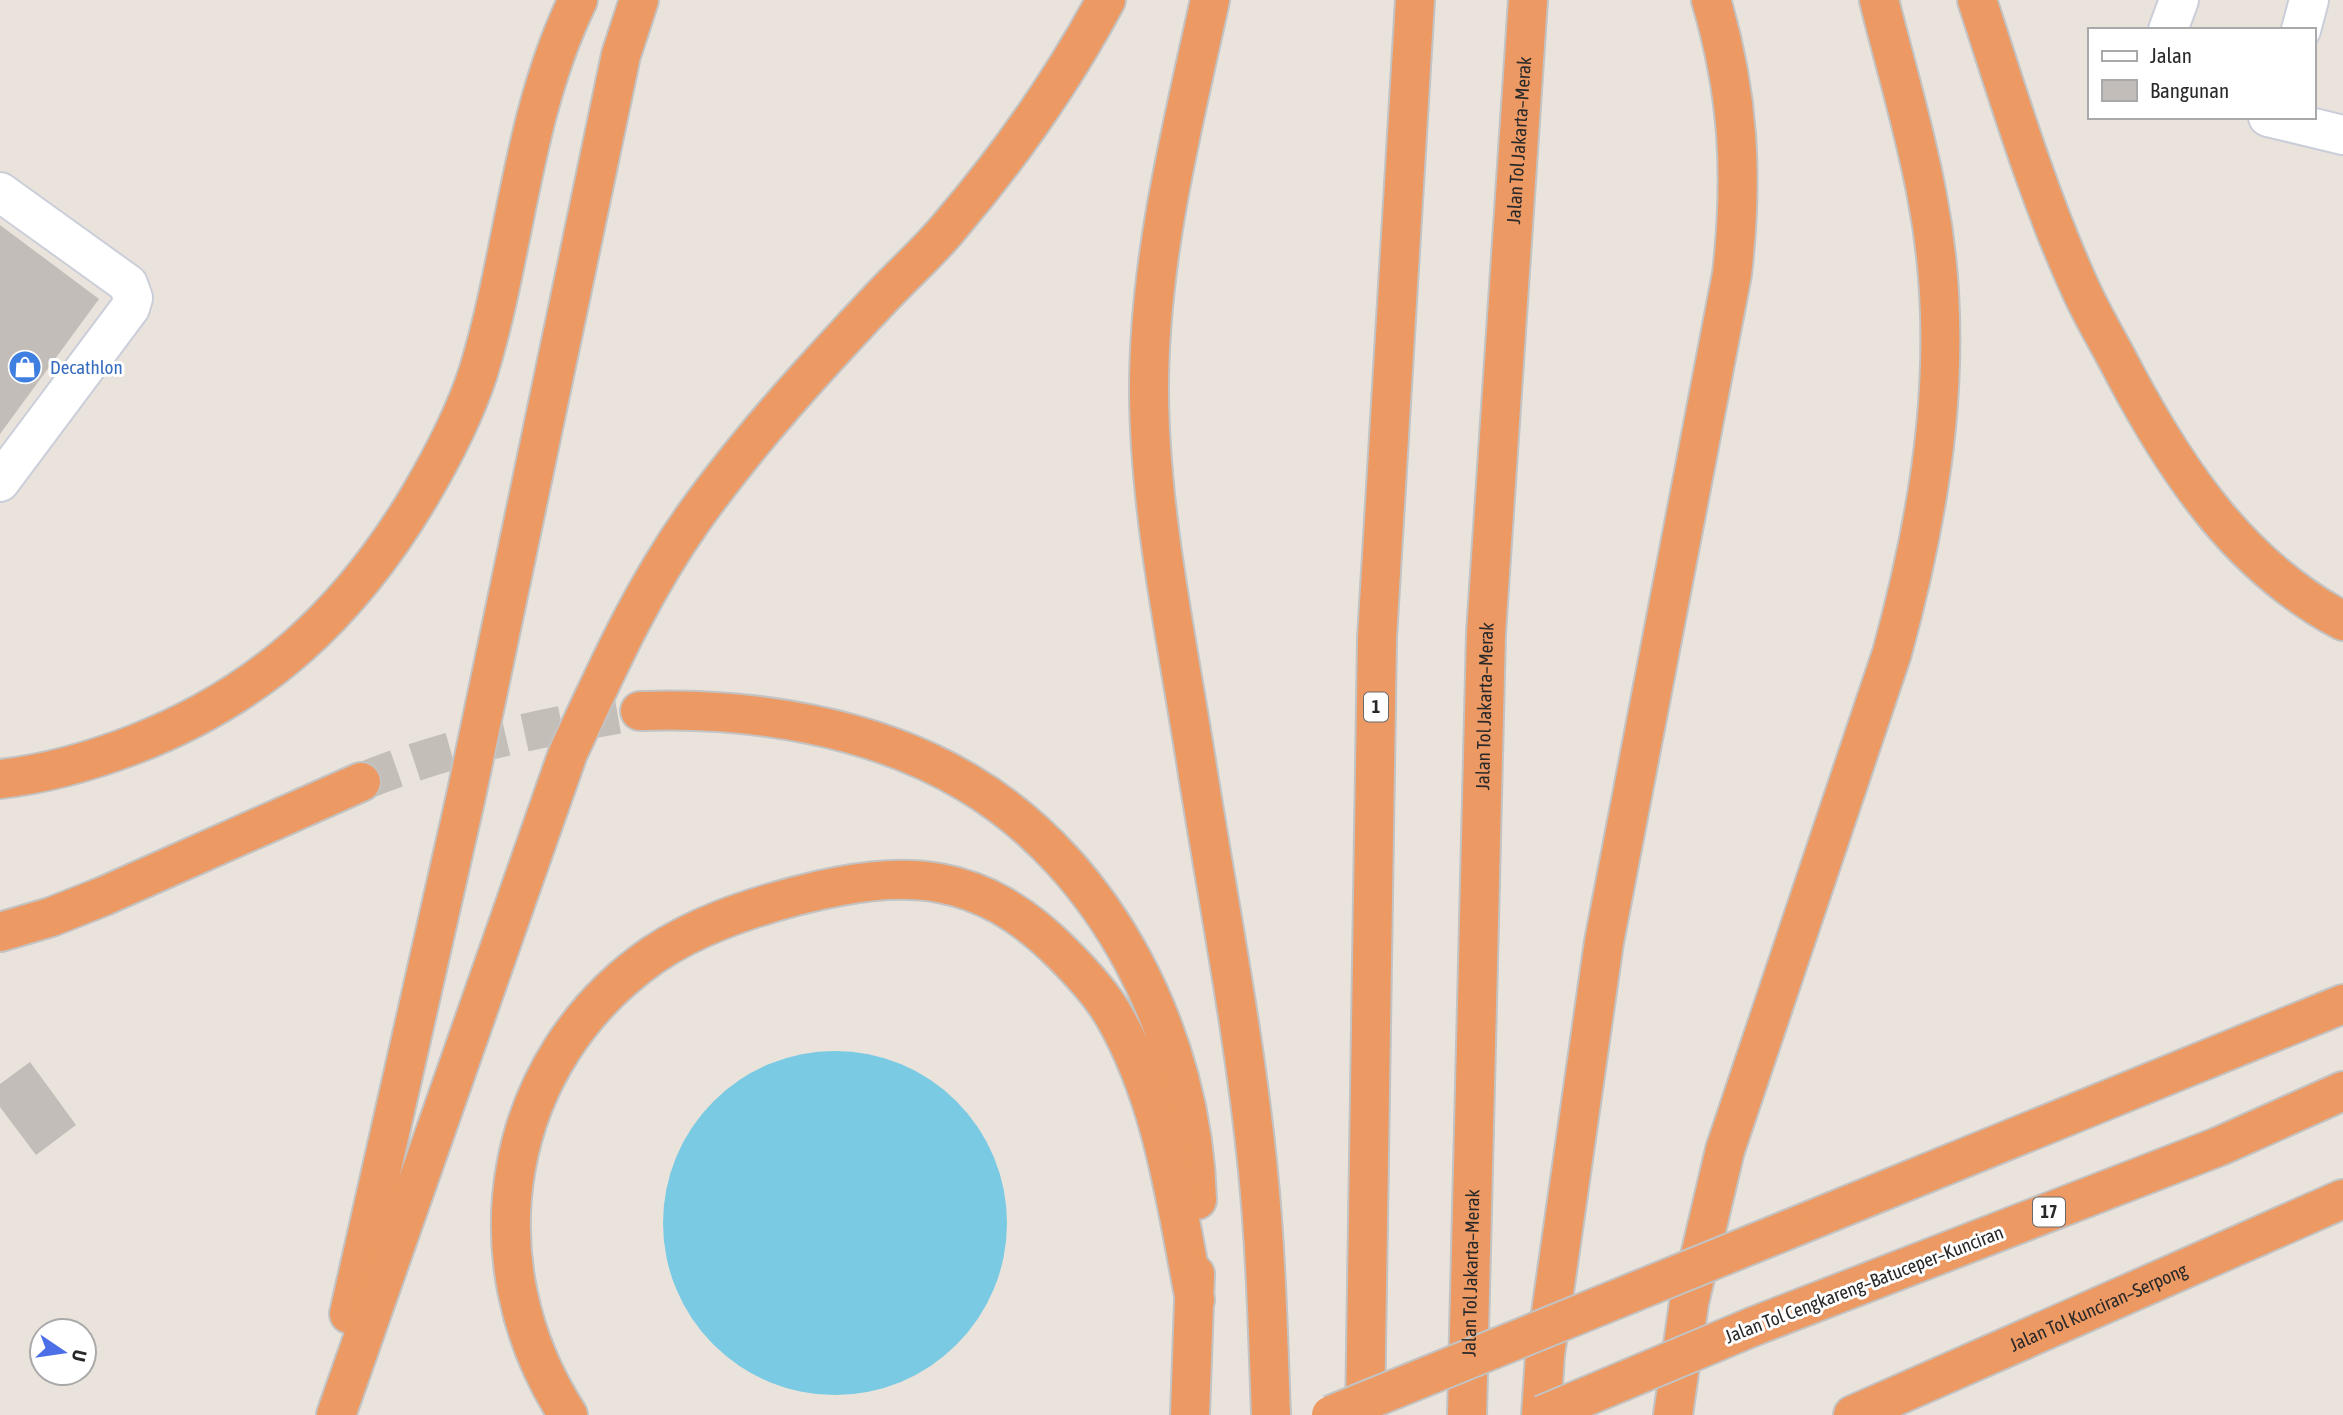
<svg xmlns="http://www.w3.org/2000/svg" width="2343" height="1415" viewBox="0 0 2343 1415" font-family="'Asap Condensed',sans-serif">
<rect width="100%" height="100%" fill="#eae3dc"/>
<!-- water -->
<circle fill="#79cae2" cx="835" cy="1223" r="172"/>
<!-- building -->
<g fill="#c2bdb8">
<path d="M0,225L99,299L0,434Z"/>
<path d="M30,1062L76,1125L36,1155L0,1107V1084Z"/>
</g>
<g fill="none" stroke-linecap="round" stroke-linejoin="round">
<!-- highway-tunnel -->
<path stroke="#c3beb8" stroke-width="38" stroke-dasharray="38 19" stroke-linecap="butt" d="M361,782C452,745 544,727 640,711"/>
<defs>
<g id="minor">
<path d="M2168,30L2179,0"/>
<path d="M2301,30L2309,0"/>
<path d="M2268,117L2343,135"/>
<path d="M0,192L128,284L133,298L130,308L0,482"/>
</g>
<g id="highway">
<path d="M1210,0C1182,129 1149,257 1149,389C1149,514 1179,650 1198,774C1219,906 1245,1038 1258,1171C1266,1252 1268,1334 1271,1415"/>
<path d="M1977,0C2008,95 2039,199 2081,290C2094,319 2111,346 2125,374C2178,474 2241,567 2343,621"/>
<path d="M640,711C750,707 873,726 968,783C1109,867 1193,1039 1197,1200"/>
<path d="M0,779C45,774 91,761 133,745C261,696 349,614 419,497C442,458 464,416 478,373C516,250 521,117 578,0"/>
<path d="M0,932L51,917L104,896L361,782"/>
<path d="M1787,1230L2343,1004"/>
<path d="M349,1314L466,796L621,55L639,0"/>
<path d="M1752,1327L2220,1146L2343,1091"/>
<path d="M336,1415L568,753C605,674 641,592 692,520C748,441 814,369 880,299C903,274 929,252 950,226C1009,157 1063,80 1106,0"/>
<path d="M568,1415C468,1261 501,1061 653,955C696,926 747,909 796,896C905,868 980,870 1063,954C1081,972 1101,993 1114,1016C1164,1103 1176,1204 1195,1300"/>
<path d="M1190,1415L1195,1274"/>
<path d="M1365,1415L1377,638L1415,0"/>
<path id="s1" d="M1467,1415L1486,633L1528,0"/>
<path d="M1541,1415L1545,1355L1604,942L1732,274C1743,177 1739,94 1711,0"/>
<path d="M1673,1415L1689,1303L1725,1150L1892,653C1933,503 1957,350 1927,196C1915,130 1895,65 1879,0"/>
<path id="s2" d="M1853,1415L2343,1199"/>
</g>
</defs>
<!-- minor casing -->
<use href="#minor" stroke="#caced9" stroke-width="42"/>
<!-- highway casing -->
<use href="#highway" stroke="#c3c3c3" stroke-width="42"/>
<!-- minor -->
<use href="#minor" stroke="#fff" stroke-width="38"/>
<!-- highway -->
<use href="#highway" stroke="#ed9963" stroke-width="38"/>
<defs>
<g id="highway-bridge">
<path d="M1331,1415L1787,1230"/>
<path d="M1542,1415L1752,1327"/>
</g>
</defs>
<!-- highway-bridge casing -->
<use href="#highway-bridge" stroke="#c3c3c3" stroke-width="42" stroke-linecap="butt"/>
<!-- highway-bridge -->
<use href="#highway-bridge" stroke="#ed9963" stroke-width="38"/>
</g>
<!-- icons -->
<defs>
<symbol id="shop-disc" viewBox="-11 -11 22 22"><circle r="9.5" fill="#3f7fe0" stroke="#fff"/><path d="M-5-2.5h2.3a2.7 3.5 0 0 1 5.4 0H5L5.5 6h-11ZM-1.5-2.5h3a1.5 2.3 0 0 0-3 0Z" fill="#fff"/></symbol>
</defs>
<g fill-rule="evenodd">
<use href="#shop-disc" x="6" y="348" width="38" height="38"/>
</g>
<g text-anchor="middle" stroke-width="6" stroke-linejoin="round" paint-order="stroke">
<!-- shield labels -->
<g fill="#fff" stroke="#696969" stroke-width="2">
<rect x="1364" y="692.5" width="24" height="29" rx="5"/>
<rect x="2033" y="1197.5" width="32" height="29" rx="5"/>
</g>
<g font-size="18" font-weight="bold" fill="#292929">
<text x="1376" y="713">1</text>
<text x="2049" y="1218">17</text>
</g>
<!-- street labels -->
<g font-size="19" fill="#292929" stroke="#fff">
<text dy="7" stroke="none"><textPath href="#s1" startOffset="1276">Jalan Tol Jakarta–Merak</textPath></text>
<text dy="7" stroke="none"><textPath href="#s1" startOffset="709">Jalan Tol Jakarta–Merak</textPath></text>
<text dy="7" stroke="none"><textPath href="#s1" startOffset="142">Jalan Tol Jakarta–Merak</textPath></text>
<text transform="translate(1864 1284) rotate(-21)" y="7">Jalan Tol Cengkareng–Batuceper–Kunciran</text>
<text dy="7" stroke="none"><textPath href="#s2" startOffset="268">Jalan Tol Kunciran–Serpong</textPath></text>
</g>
<!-- shop labels -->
<g font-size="19" fill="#366cbe" stroke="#fff" text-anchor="start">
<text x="50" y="374">Decathlon</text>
</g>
</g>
<!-- legend -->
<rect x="2088" y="28" width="228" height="91" fill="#ffffff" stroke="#a9a9a9" stroke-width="2"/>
<rect x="2102" y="51" width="35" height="10" fill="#ffffff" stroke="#a9a9a9" stroke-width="2"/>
<text x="2150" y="63" font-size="21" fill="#292929">Jalan</text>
<rect x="2102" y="80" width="35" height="21" fill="#c2bdb8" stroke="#a9a9a9" stroke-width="2"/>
<text x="2150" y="98" font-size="21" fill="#292929">Bangunan</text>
<!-- north arrow -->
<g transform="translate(63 1352) rotate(103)"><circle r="33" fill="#ffffff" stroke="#a9a9a9" stroke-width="2"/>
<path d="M0-5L12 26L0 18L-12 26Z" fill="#4c6fe7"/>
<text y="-10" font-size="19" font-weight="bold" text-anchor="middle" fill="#292929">U</text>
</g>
</svg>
